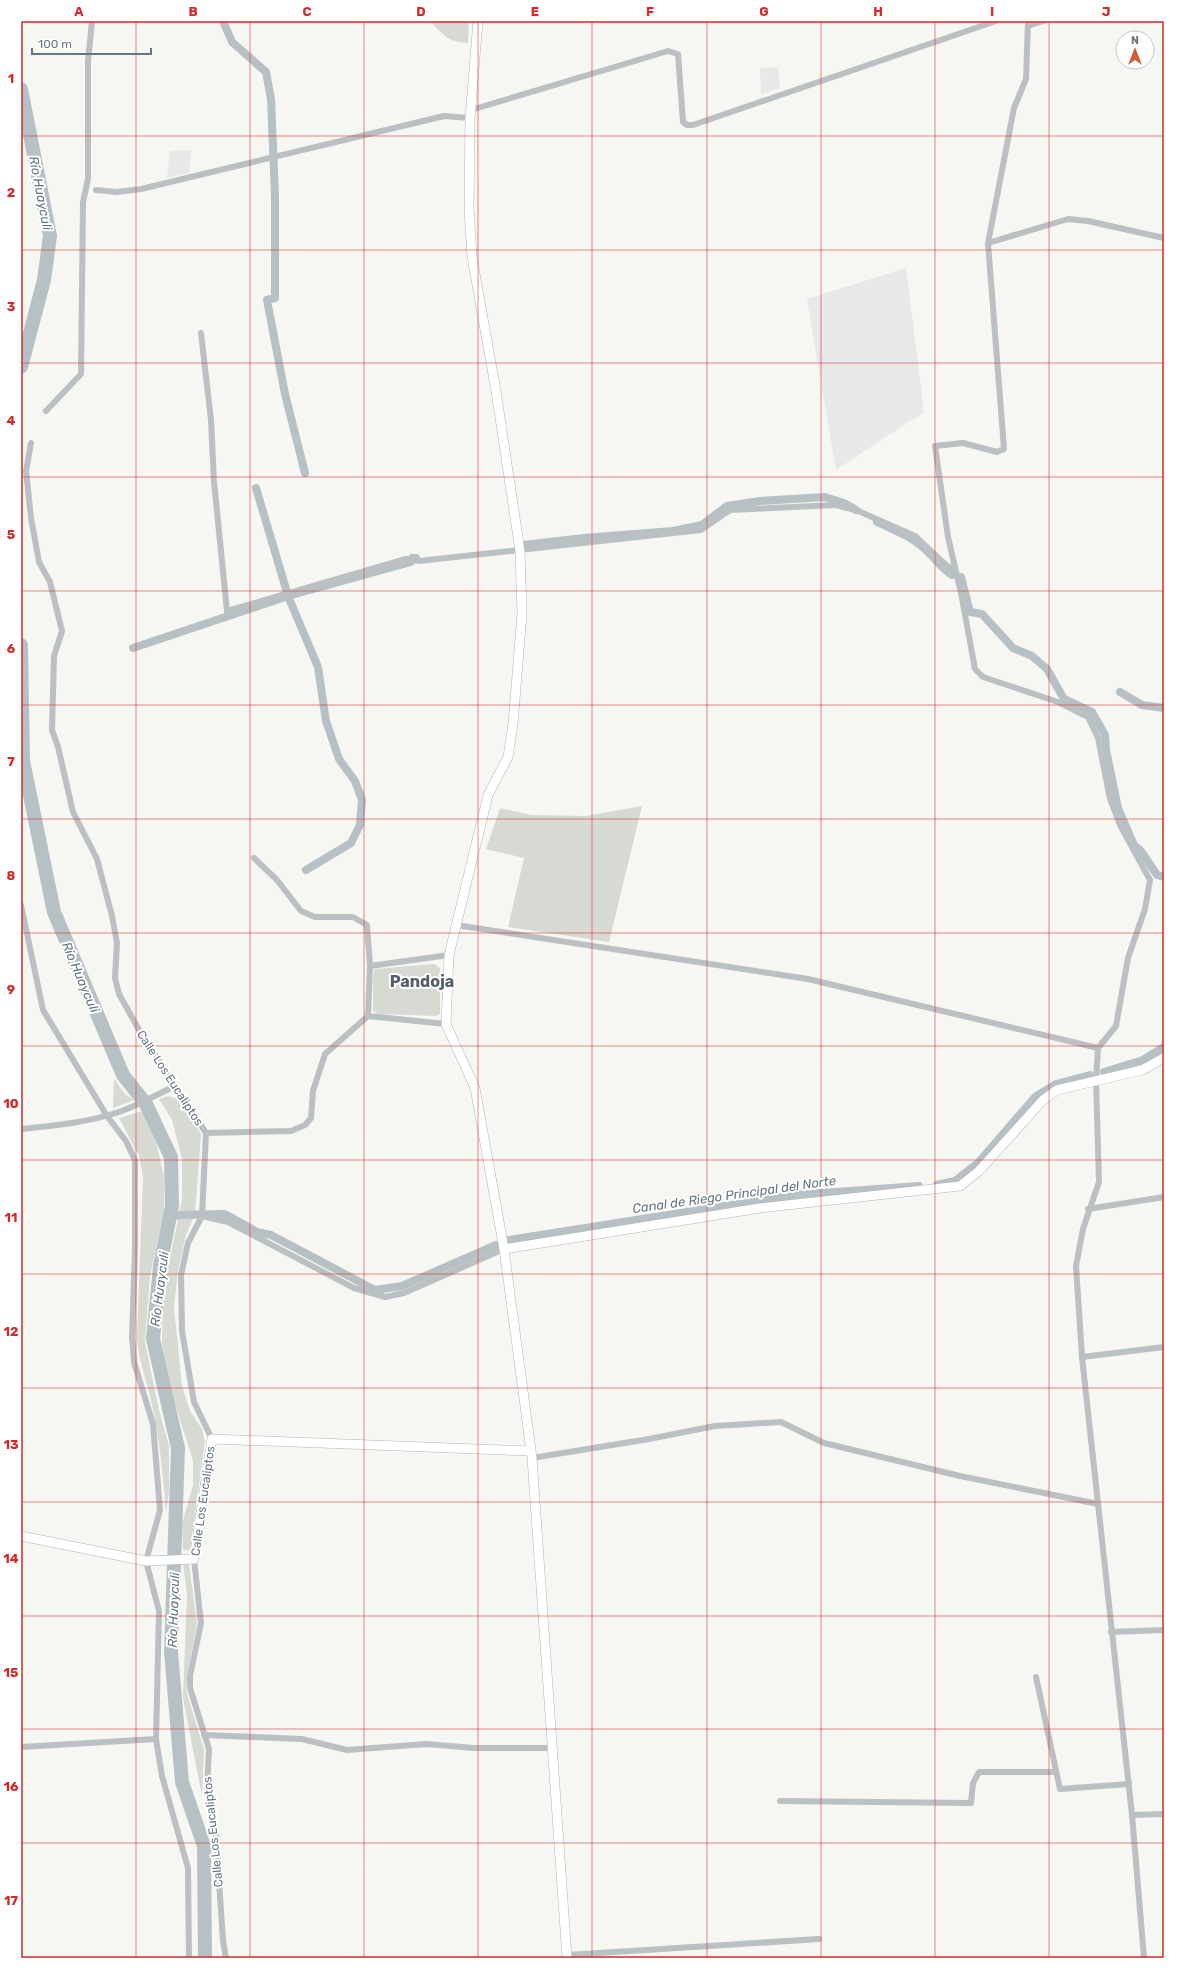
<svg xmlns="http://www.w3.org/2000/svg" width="1185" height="1979" viewBox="0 0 1185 1979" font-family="Rubik,sans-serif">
<rect width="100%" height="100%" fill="#f6f6f3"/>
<!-- built -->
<g fill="#e7e8e7">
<path d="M778,67L780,88L761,94L760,68Z"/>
<path d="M191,150L189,173L167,178L170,151Z"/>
<path d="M906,268L924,412L836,470L807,299Z"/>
</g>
<!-- green -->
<g fill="#d6dad3">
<path d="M430,21H469L468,43C447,42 444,35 430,21Z"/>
<path d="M642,806L609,942L508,927L524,858L486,849L500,808L531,815L586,816Z"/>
<path d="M434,964L440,968V1014L436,1016L378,1014L373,1011V976L375,969Z"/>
<path d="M114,1079L125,1094L134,1100L113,1108Z"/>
<path d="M168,1096L178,1099L201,1134L195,1214L186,1235L178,1270L174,1307L182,1386L190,1411L202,1429L205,1442L190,1550H183L182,1524L193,1485V1460L167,1380L162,1343L163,1292L182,1200V1159L172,1120L159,1099Z"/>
<path d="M143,1111L156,1142L164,1176V1212L150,1276L145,1342L159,1410L169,1446V1491L166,1512C163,1476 160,1440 152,1405C147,1381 139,1363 137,1338L143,1177L139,1156L119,1118Z"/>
<path d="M183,1563L189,1564L197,1623L188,1671L186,1690L204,1750L202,1796L183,1698L187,1594Z"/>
</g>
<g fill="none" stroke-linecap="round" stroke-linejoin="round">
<!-- canal -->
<g stroke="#b7c1c5" stroke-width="8">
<path d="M223,21L232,42L266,72L271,99L275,195V298L267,300L285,394L305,473"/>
<path d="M256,488L286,589"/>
<path d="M877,522C894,530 911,536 925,549C935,558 941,568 952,575"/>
<path d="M523,545L584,538L673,531L702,525L727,506L760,501L825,497L844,503L856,510"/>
<path d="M961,577L970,612L982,614L1013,648L1032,656L1047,669L1064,699L1092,712L1105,735L1106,750L1118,808L1134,845L1141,851L1157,875L1164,877"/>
<path d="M288,596L318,667L326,721L339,759L355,781L362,800L360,825L351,843L306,870"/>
<path d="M133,648L288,596L411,562L412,558H416"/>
<path d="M1120,692L1142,705L1164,708"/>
<path d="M1104,1072L1143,1060L1164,1047"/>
<path d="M937,1185L955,1181L978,1163L1035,1097L1056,1084L1090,1075"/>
<path d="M170,1218L179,1215L225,1214L257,1232L271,1235L375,1290L402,1286L496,1245"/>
<path d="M509,1240L795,1195L919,1186"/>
</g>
<!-- river -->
<g stroke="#b7c1c5" stroke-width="14">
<path d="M21,89L50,236L44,280L21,367"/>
<path d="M21,645L23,761L54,912L123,1075L146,1104L171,1157L172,1206L160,1266L153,1339L178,1448L171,1652L182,1782L204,1846L205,1958"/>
</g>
<defs>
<g id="secondary">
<path d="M478,21L470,118L469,209L472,257L496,391L520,551L522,614L513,724L508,757L488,795L449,955L446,1024L475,1088L504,1249L532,1458L567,1958"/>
<path d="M504,1249L760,1208L960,1186L979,1171L1043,1100L1057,1090L1142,1070L1164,1058"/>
<path d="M21,1536L146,1561L194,1559L212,1439L531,1451"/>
</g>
</defs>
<!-- secondary casing -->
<use href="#secondary" stroke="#b0b5b9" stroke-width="10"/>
<!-- street -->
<g stroke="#bbc0c3" stroke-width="6">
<path d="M1028,21L1026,79L1014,108L988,243L1004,449L997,452L963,443L935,446L948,537L961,593L975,669L983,677L1058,702L1088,717L1098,738L1110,799L1120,825L1150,880L1145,909L1128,958L1116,1026L1098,1048L1096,1081L1099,1182L1083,1229L1076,1266L1082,1357L1132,1815L1144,1958"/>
<path d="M1028,26L1043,21"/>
<path d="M471,110L668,51L678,54L683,122L687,125H693L996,21"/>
<path d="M96,190L117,192L141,189L444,116L470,118"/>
<path d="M988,243L1068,219L1088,221L1164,238"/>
<path d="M201,333L211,420L214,482L227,611L406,559L419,561L701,530L730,510L835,505L856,510L915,536L946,565L955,570"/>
<path d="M46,411L81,374L83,202L88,179V62L92,21"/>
<path d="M31,443L26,471L31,518L39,562L50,582L62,631L54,656L52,730L58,747L73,812L97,859L112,916L117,943L115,978L119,994L138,1028L206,1133L202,1216L188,1243L181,1275L182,1331L194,1402L212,1439"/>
<path d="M254,858L277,880L301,911L315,917H353L367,925L370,966"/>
<path d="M21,905L43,1010L107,1116L126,1141L135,1160V1249L132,1337L134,1362L153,1424L160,1510L146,1561L159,1611L156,1739L162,1776L188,1868L189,1958"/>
<path d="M456,925L808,979L1098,1048"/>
<path d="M446,1024L368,1016L370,966L449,955"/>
<path d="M21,1129C54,1126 90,1122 122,1111C140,1104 158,1094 175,1086"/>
<path d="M206,1133L291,1131L305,1125L311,1118L313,1091L325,1054L368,1016"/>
<path d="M1088,1209L1164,1197"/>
<path d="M202,1216L228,1222L354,1288L385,1297L404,1293L504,1249"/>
<path d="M1082,1357L1164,1347"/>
<path d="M532,1458L649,1439L715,1426L781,1422L824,1443L960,1476L1098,1504"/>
<path d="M194,1559L201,1623L190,1676V1688L209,1749L207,1787L216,1835L223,1941L226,1958"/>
<path d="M1111,1632L1164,1630"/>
<path d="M1036,1677L1060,1789L1129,1784"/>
<path d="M204,1735L302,1739L347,1750L426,1744L474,1748H553"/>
<path d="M21,1747L156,1739"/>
<path d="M780,1801L971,1803L973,1783L979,1772H1056"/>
<path d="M1132,1815L1164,1814"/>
<path d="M567,1955L819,1939"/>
</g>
<!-- secondary -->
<use href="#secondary" stroke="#fff" stroke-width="9"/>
</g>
<!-- grid -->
<path fill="none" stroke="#d62828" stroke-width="1" stroke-opacity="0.55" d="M136,21V1958M250,21V1958M364,21V1958M478,21V1958M592,21V1958M707,21V1958M821,21V1958M935,21V1958M1049,21V1958M21,136H1164M21,250H1164M21,363H1164M21,477H1164M21,591H1164M21,705H1164M21,819H1164M21,933H1164M21,1046H1164M21,1160H1164M21,1274H1164M21,1388H1164M21,1502H1164M21,1616H1164M21,1729H1164M21,1843H1164"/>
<g text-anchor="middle" stroke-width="4" stroke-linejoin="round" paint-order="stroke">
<!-- street labels -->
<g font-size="12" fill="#687681" stroke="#fff">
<text transform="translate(170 1078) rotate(57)" y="4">Calle Los Eucaliptos</text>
<text transform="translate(203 1501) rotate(-82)" y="4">Calle Los Eucaliptos</text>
<text transform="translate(213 1832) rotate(-96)" y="4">Calle Los Eucaliptos</text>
</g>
<!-- water labels -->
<g font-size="13" font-style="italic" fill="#64777d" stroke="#fff">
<text transform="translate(41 193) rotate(79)" y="5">Río Huayculi</text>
<text transform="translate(81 977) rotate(67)" y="5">Río Huayculi</text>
<text transform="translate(734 1194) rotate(-8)" y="5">Canal de Riego Principal del Norte</text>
<text transform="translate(159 1289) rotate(-83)" y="5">Río Huayculi</text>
<text transform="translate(173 1610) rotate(-88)" y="5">Río Huayculi</text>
</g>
<!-- district labels -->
<g font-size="16" font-weight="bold" fill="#555f67" stroke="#fff">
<text x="422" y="987">Pandoja</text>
</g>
</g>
<!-- border -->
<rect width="1185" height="1979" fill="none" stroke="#ffffff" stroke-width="44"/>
<!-- north arrow -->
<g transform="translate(1135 50)"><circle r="19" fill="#ffffff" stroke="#c3c8cd"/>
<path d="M0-3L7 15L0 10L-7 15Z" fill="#d05d3a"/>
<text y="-6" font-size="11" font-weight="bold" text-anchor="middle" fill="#687681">N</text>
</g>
<!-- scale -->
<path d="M32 48v6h119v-6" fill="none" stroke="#687681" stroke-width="2"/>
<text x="38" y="48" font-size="12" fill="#687681" stroke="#ffffff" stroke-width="3" paint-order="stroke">100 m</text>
<rect x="22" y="22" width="1141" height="1935" fill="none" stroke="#d62828" stroke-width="1.5"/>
<g font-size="13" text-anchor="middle" font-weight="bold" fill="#d62828">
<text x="79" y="16">A</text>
<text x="193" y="16">B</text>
<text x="307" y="16">C</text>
<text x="421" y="16">D</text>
<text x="535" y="16">E</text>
<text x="650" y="16">F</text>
<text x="764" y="16">G</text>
<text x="878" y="16">H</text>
<text x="992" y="16">I</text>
<text x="1106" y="16">J</text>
<text x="11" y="83">1</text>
<text x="11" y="197">2</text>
<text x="11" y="311">3</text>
<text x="11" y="425">4</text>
<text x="11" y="539">5</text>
<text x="11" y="653">6</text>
<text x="11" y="766">7</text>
<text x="11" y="880">8</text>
<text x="11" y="994">9</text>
<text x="11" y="1108">10</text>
<text x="11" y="1222">11</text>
<text x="11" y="1336">12</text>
<text x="11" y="1449">13</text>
<text x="11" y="1563">14</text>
<text x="11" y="1677">15</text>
<text x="11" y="1791">16</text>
<text x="11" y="1905">17</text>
</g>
</svg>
